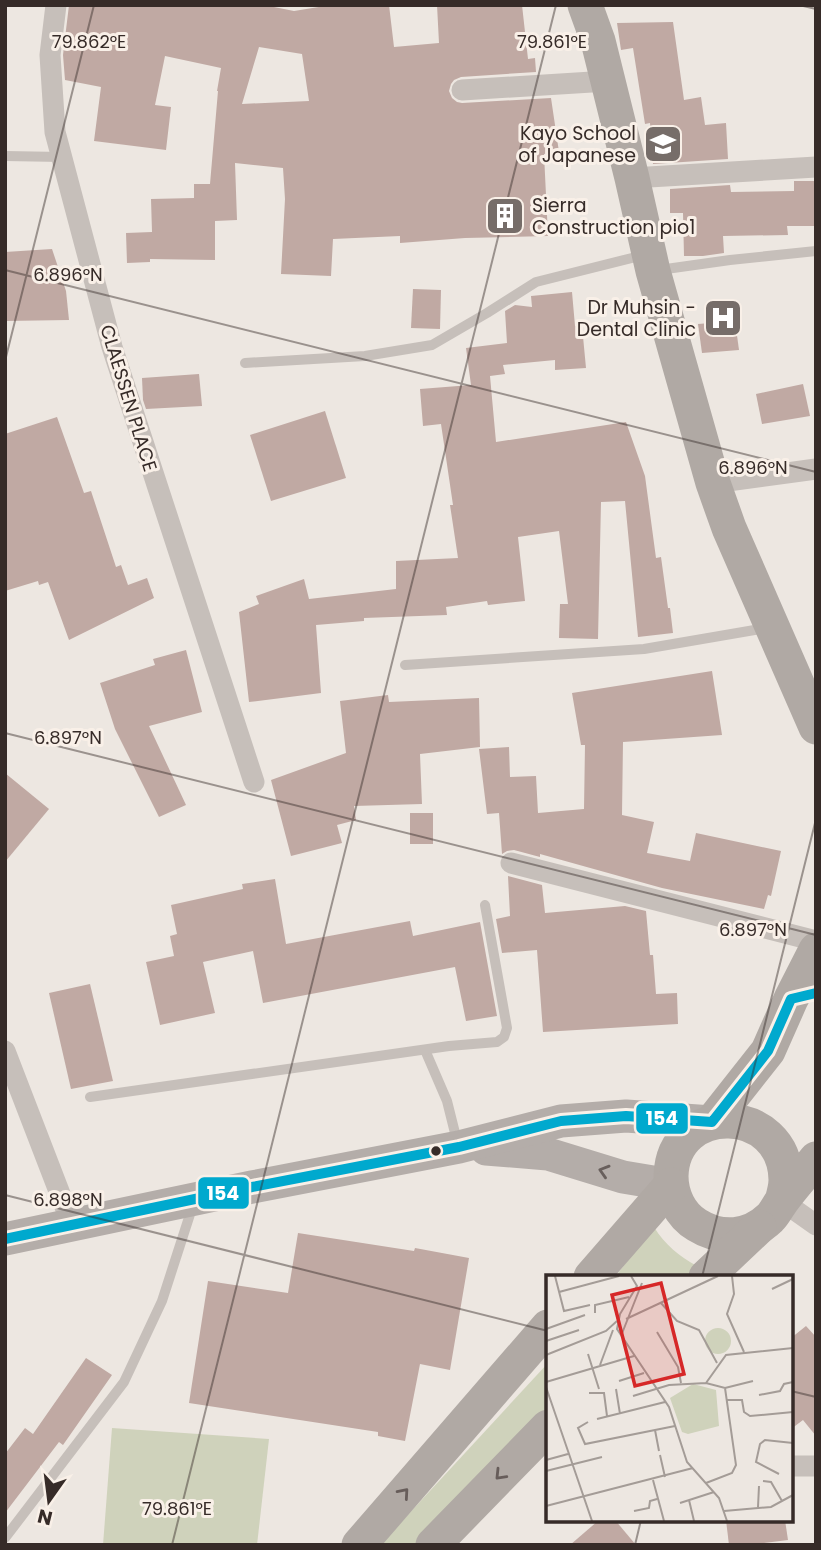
<svg xmlns="http://www.w3.org/2000/svg" width="821" height="1550" viewBox="0 0 821 1550" font-family="Poppins,sans-serif">
<rect width="100%" height="100%" fill="#ede7e1"/>
<!-- green -->
<g fill="#cfd2bb">
<path d="M654,1227C665,1245 679,1256 697,1266L686,1277H615Z"/>
<path d="M548,1363V1417L424,1545H380Z"/>
<path d="M112,1428L269,1439L257,1545H103Z"/>
</g>
<!-- building -->
<g fill="#c0a9a3" fill-rule="evenodd">
<path d="M69,5H264L294,11L331,5H389L394,47L439,43L437,5H522L528,59L535,58L536,72L461,77L454,80L451,84L449,91L452,98L457,102L462,103L551,98L559,152L544,154L548,236L465,238L400,243V236L333,239L331,276L281,274L285,199L283,168L235,163L237,220L215,221V260L150,259V262L127,263L126,233L152,232L151,199L194,198V184H210L218,91H217L221,68L165,56L155,105L171,107L166,150L94,141L101,87L65,80L63,55ZM259,47L302,54L309,101L242,104Z"/>
<path d="M673,22L684,100L701,97L705,125L726,123L728,159L653,164L650,123L645,124L633,48L621,50L617,23Z"/>
<path d="M794,181H816V226H787L788,235L723,236L724,253L703,256H684L683,213H670V189L730,185L731,192L794,191Z"/>
<path d="M52,249L66,291L69,320L5,321V252Z"/>
<path d="M413,289L441,290L440,329L411,328Z"/>
<path d="M572,292L575,326H582L586,368L555,370V360L503,365L505,374L490,376L496,442L626,422L645,476L656,558L661,557L668,608H670L673,633L638,637L625,501L601,502L598,639L559,638L560,604H568L559,531L518,537L525,601L488,605L487,601L446,607L447,615L364,618V621L316,625L321,693L249,702L239,612L259,604L256,596L304,579L309,599L396,589V561L458,558L450,505H453L441,424L423,426L420,389L471,385L466,348L507,343L505,311L515,305L532,307L531,296Z"/>
<path d="M735,321L739,350L702,353L698,324Z"/>
<path d="M199,374L202,406L146,409L143,400L142,378Z"/>
<path d="M803,384L810,416L762,424L756,394Z"/>
<path d="M325,411L346,478L271,501L250,435Z"/>
<path d="M57,417L84,493L91,491L116,567L121,565L128,585L147,578L154,598L69,640L48,582L39,585L38,581L5,591V434Z"/>
<path d="M186,650L202,712L149,726L186,805L159,817L115,729L100,683L155,665L153,659Z"/>
<path d="M712,671L722,735L623,742L622,815L654,822L647,853L690,861L696,833L781,851L771,896L768,895L764,909L662,888L540,854V857L514,850L507,851L502,854L499,813L487,814L479,749L509,747L510,777L536,776L538,813L584,809L585,745H581L572,693Z"/>
<path d="M388,695L389,702L479,698L480,747L420,754L422,804L354,806L356,820L337,825L342,843L291,856L271,780L346,753L340,701Z"/>
<path d="M5,773L49,809L5,862Z"/>
<rect x="410" y="813" width="23" height="31"/>
<path d="M508,876L542,885L545,913L625,906L646,911L650,955H653L656,994L677,993L678,1024L543,1032L537,950L502,953L496,919L510,916Z"/>
<path d="M275,879L286,944L410,921L413,936L480,922L497,1016L466,1021L455,967L263,1003L253,951L203,962L215,1013L160,1025L146,962L174,956L170,936L177,934L171,905L243,889L242,884Z"/>
<path d="M90,984L113,1081L71,1089L49,993Z"/>
<path d="M298,1233L414,1251L415,1248L469,1258L450,1370L420,1364L405,1441L378,1436V1432L189,1403L208,1281L288,1293Z"/>
<path d="M806,1326L816,1337V1436L803,1420L791,1429V1338Z"/>
<path d="M86,1358L112,1375L63,1445L59,1442L5,1513V1454L25,1428L33,1434Z"/>
<path d="M599,1520H615L636,1545H570Z"/>
<path d="M726,1520H785L788,1540L749,1545H729Z"/>
</g>
<g fill="none" stroke-linecap="round" stroke-linejoin="round">
<!-- service -->
<g stroke="#c6bfba" stroke-width="10">
<path d="M5,156L62,157"/>
<path d="M659,270L730,260L816,251"/>
<path d="M245,363L365,356L432,345L487,313L536,282L644,255"/>
<path d="M405,665L644,649L766,628"/>
<path d="M425,1050L447,1101L458,1145"/>
<path d="M90,1097L449,1046L497,1042L504,1037L507,1028L485,905"/>
<path d="M5,1538L124,1382L162,1301L193,1205"/>
</g>
<!-- minor -->
<g stroke="#c6bfba" stroke-width="21">
<path d="M56,5L50,55L55,132L112,347L254,782"/>
<path d="M462,90L608,81"/>
<path d="M632,178L816,167"/>
<path d="M713,483L816,469"/>
<path d="M511,863L816,941"/>
<path d="M5,1051L72,1225"/>
<path d="M782,1201L816,1225"/>
<path d="M791,1466H816"/>
</g>
<!-- primary -->
<g stroke="#b4ada9" stroke-width="33">
<path d="M486,1149L548,1154L623,1177L671,1185"/>
<path d="M5,1239L252,1187L459,1147L561,1121L626,1116L712,1122"/>
</g>
<!-- trunk -->
<g stroke="#b0a9a4" stroke-width="35">
<path d="M585,5L598,41L632,178L653,271L713,483L729,528L816,727"/>
<path d="M712,1122L768,1051L791,999L816,950"/>
<path d="M782,1201C784,1194 786,1187 786,1180C785,1103 673,1101 671,1176C671,1195 680,1215 697,1225C721,1240 749,1238 770,1218C775,1213 778,1206 782,1201C793,1186 805,1173 816,1159"/>
<path d="M591,1277L671,1185"/>
<path d="M706,1277L759,1227"/>
<path d="M359,1545L548,1327"/>
<path d="M433,1545L548,1427"/>
</g>
<defs>
<path id="bus-1" d="M5,1239L252,1187L459,1147L561,1121L626,1116L712,1122L768,1051L791,999L816,993"/>
</defs>
<!-- bus-1 casing -->
<use href="#bus-1" stroke="#f9f0e8" stroke-width="16"/>
<!-- bus-1 -->
<use href="#bus-1" stroke="#00a9ce" stroke-width="10"/>
</g>
<!-- one-way arrows -->
<defs><path id="oneway-chevron" d="M-2-3.5L2.5 0L-2 3.5" fill="none" stroke-width="1.6" stroke-linecap="round" stroke-linejoin="round" transform="scale(1.75)"/></defs>
<use stroke="#685f5c" href="#oneway-chevron" transform="translate(604 1171) rotate(-163)"/>
<g stroke="#675d5a">
<use href="#oneway-chevron" transform="translate(500 1475) rotate(134)"/>
<use href="#oneway-chevron" transform="translate(404 1493) rotate(-49)"/>
</g>
<!-- ticks -->
<path fill="none" stroke="#362b28" stroke-width="2" stroke-opacity="0.45" d="M799,5L816,9M5,270L816,472M5,361L94,5M5,733L816,935M5,1195L548,1331M702,1277L816,819M791,1391L816,1397M172,1545L556,5M635,1545L641,1520"/>
<!-- icons -->
<defs>
<symbol id="school-square" viewBox="-11 -11 22 22"><rect x="-9" y="-9" width="18" height="18" rx="4" fill="#766d69" stroke="#f9f0e8"/><path d="M0-5L7-2L0 1L-7-2ZM-4 1L0 2.5L4 1V4Q0 6-4 4Z" fill="#fff"/></symbol>
<symbol id="building-square" viewBox="-11 -11 22 22"><rect x="-9" y="-9" width="18" height="18" rx="4" fill="#766d69" stroke="#f9f0e8"/><path d="M-4-6H4V6H1V3H-1V6H-4ZM-2.5-4.3h1.7v1.8h-1.7ZM.8-4.3h1.7v1.8H.8ZM-2.5-1h1.7V.8h-1.7ZM.8-1h1.7V.8H.8Z" fill="#fff"/></symbol>
<symbol id="hospital-square" viewBox="-11 -11 22 22"><rect x="-9" y="-9" width="18" height="18" rx="4" fill="#766d69" stroke="#f9f0e8"/><path d="M-5-5h3v3.5h4V-5h3V5h-3V1.5h-4V5h-3Z" fill="#fff"/></symbol>
</defs>
<g fill-rule="evenodd">
<use href="#school-square" x="641" y="122" width="44" height="44"/>
<use href="#building-square" x="483" y="194" width="44" height="44"/>
<use href="#hospital-square" x="701" y="296" width="44" height="44"/>
</g>
<!-- markers -->
<circle fill="#362b28" stroke="#f9f0e8" stroke-width="2.5" cx="436" cy="1151" r="6"/>
<g text-anchor="middle" stroke-width="6" stroke-linejoin="round" paint-order="stroke">
<!-- poi labels -->
<g font-size="19" fill="#362b28" stroke="#f9f0e8" text-anchor="end">
<text x="636" y="140">Kayo School<tspan x="636" dy="22">of Japanese</tspan></text>
<text x="532" y="212" text-anchor="start">Sierra<tspan x="532" dy="22">Construction pio1</tspan></text>
<text x="696" y="314">Dr Muhsin -<tspan x="696" dy="22">Dental Clinic</tspan></text>
</g>
<!-- street labels -->
<g font-size="19" fill="#362b28" stroke="#f9f0e8">
<text transform="translate(129 398) rotate(73)" y="7">CLAESSEN PLACE</text>
</g>
</g>
<!-- overview -->
<g transform="translate(546 1275)">
<rect width="247" height="247" fill="#ede7e1"/>
<path d="M159 66a13 13 0 1 1 26 0a13 13 0 1 1-26 0ZM147,109L170,115L173,151L142,159L136,157L124,123Z" fill="#cfd2bb"/>
<path fill="none" stroke="#a49c97" stroke-width="2" d="M9,1L18,36L44,30M85,1L91,11L74,39L71,54L123,132L141,187L173,223L181,246M186,1L188,19L181,39L198,77M226,14L247,4M13,17L73,1M115,28L131,46L153,55L171,88M49,38V30L83,22M80,44L172,1M0,54L39,40M111,57L132,92L135,108M75,61L96,8M0,66L33,55M42,79L53,114M0,80L60,56L71,46M54,90L67,55M73,106L98,98M0,107L88,81M160,108L180,80L247,73M0,112L46,246M70,114L74,139M43,118H58L61,141M213,120L234,116L238,109L247,107M87,121L123,110L160,108L179,113L207,106M181,125H196L198,137L204,141L247,137M51,144L119,127M42,147L32,153L39,169L129,151M109,155L113,176M114,180L119,202M0,185L22,179M0,196L56,182M233,199L210,187L214,169L219,165L247,168M107,205L118,246M217,206L225,207L236,226M160,208L186,198L190,190L179,113M143,225L148,246M134,228L168,217M0,231L147,193M212,232L213,211M88,236L103,233L104,226L111,224M178,236L225,232L247,220"/>
<path fill="#d62828" fill-opacity="0.15" stroke="#d62828" stroke-width="3.5" d="M115,8L138,99L89,111L66,20Z"/>
<rect width="247" height="247" fill="none" stroke="#362b28" stroke-width="3.5"/>
</g>
<g font-size="18" text-anchor="middle" fill="#362b28" stroke="#f9f0e8" stroke-width="6" stroke-linejoin="round" paint-order="stroke">
<text x="89" y="48">79.862°E</text>
<text x="552" y="48">79.861°E</text>
<text x="68" y="281">6.896°N</text>
<text x="753" y="474">6.896°N</text>
<text x="68" y="744">6.897°N</text>
<text x="753" y="936">6.897°N</text>
<text x="68" y="1206">6.898°N</text>
<text x="177" y="1515">79.861°E</text>
</g>
<g stroke="#f9f0e8" stroke-width="2.5">
<rect x="635" y="1102" width="54" height="33" rx="7" fill="#00a9ce"/>
<rect x="197" y="1176" width="53" height="34" rx="7" fill="#00a9ce"/>
</g>
<g font-size="19" text-anchor="middle" font-weight="bold" fill="#fff">
<text x="662" y="1125">154</text>
<text x="223" y="1200">154</text>
</g>
<!-- border -->
<rect width="821" height="1550" fill="none" stroke="#362b28" stroke-width="14"/>
<!-- north arrow -->
<g transform="translate(49 1501) rotate(194)" stroke="#f9f0e8" stroke-width="5" paint-order="stroke">
<path d="M0-5L12 26L0 18L-12 26Z" fill="#362b28"/>
<text y="-10" font-size="19" font-weight="bold" text-anchor="middle" fill="#362b28">N</text>
</g>
</svg>
